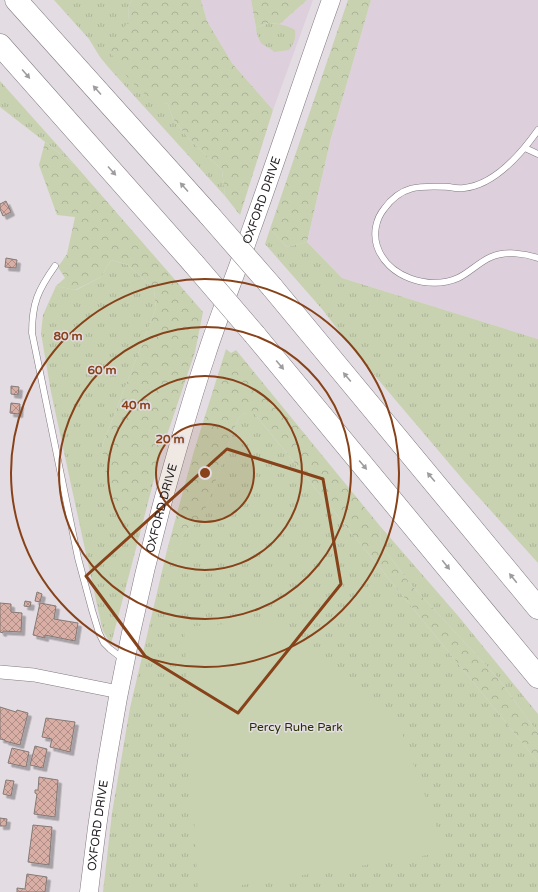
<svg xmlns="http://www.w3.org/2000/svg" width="538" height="892" viewBox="0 0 538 892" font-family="'Varela Round',sans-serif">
<defs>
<pattern id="grass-tufts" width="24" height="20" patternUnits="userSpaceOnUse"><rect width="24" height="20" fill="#c8d2b1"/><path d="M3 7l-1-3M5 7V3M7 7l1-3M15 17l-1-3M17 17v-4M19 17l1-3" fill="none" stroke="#acb498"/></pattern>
<pattern id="forest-crowns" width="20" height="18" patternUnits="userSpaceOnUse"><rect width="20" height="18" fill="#c8d2b1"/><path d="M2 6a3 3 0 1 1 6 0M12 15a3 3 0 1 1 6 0" fill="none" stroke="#acb498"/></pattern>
<pattern id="building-cross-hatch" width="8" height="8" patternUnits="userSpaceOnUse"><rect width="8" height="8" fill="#d9aea4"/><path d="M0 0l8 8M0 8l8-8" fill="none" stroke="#b08d86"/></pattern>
<filter id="shadow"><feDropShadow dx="3.5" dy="3.5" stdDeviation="0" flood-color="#0004"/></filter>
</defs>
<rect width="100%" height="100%" fill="#e3dce2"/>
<!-- built -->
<g fill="#ddd0dc">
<path d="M201,0H251L256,28L269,23L280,24L307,0H313L273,110L232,63L207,21Z"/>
<path d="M371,0H538V339L342,278L307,242L331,138Z"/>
</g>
<!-- grass -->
<g fill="url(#grass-tufts)">
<path d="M54,0H132L128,7L129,21L154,100L168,104L173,119L190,140L222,170L225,196L109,68L100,57L89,39Z"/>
<path d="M269,23C278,24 287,25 295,30C296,39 294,43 289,50L274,52C271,48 266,47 262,44C259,41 256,32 256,28Z"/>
<path d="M0,81L76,166L0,107Z"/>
<path d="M270,229L287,247L307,242L342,278L538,339V563L465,482L359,357L322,309L265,244Z"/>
<path d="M111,260L128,265L154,289L156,308L102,446L143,505L162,449L111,644L103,631L99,614L51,392L41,333L43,315L56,286L76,290L101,277Z"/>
<path d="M247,413H254L258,418L538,762V892H103L112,813L130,708L167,550L173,552C182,545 179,542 185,533C189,527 195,524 201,520L238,419L241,415Z"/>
<path d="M380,526L459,617L538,714V733L497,677L412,586L381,545Z"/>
</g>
<!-- forest -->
<g fill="url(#forest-crowns)">
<path d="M132,0H201L207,21L232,63L273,110L240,215L225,196L222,170L190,140L173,119L168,104C163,103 157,102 153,100C132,87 120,68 108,48L129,21L128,7Z"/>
<path d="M251,0H307L280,24L268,23L256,28Z"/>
<path d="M348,0H371L331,138L307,242L287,247L270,229Z"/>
<path d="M45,142L76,166L203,312L195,352L143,506L117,514L106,476L102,446L156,308L154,289L128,265L111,260L101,277L75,290L56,286L65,278L58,267L67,254L75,217L57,215L39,165Z"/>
<path d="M226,349L231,353L236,350L380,526L381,545L412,586L497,677L538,733V762L254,413C247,413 242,413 238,419L201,521C195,524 189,527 185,533C180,540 181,549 173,552L167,550L194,451Z"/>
</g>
<!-- garden -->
<path fill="#c8d2b1" d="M270,621L395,715L446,852L198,892L184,627Z"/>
<!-- building -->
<g fill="url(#building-cross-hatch)" stroke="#837a77" filter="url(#shadow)">
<path d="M6,201L11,212L3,216L0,209V204Z"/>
<path d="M6,258L17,260L16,268L5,267Z"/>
<path d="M11,386L19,387L18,395L11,394Z"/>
<path d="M11,403L20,404L19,414L10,413Z"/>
<path d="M37,592L42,594L40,602L35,601Z"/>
<path d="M25,601L31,602L30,607L24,606Z"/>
<path d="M0,603L11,604V612L22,613L21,632L3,631V633L0,632Z"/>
<path d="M40,603L56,606L54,619L78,623L75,641L45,635V638L33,635Z"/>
<path d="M0,707L16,712L17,710L28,713L20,745L5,741V740L0,739Z"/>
<path d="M46,718L75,722L70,752L50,747L52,739L42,737Z"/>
<path d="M35,746L47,749L43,768L30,765Z"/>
<path d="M12,748L29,752L26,767L8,763Z"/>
<path d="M39,777L58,780L55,817L34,814L37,794L35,793V790H38Z"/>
<path d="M6,780L14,781L11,796L3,794Z"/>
<path d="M0,818L7,819L6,826H0Z"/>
<path d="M33,825L52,827L49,865L28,862Z"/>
<path d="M27,874L47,877L45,892H17V888L25,889Z"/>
</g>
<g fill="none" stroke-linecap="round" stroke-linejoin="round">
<defs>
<g id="lane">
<path d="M538,130C521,154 495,185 464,188C459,189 454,188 449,187C421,186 402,184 384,209C376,219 373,233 377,246C387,277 429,291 458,278C469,273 479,262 491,257C505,251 524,253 538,258"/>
<path d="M525,148L538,154"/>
<path d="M55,266C38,290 32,303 32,333L78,558L92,610L99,633L104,643L110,649L123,659"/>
</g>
<path id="street" d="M0,672L34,675L119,692"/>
<g id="secondary">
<path id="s1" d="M89,892C105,750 132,609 171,472C182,433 193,394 206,356C219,315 236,274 250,233C278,156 303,78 331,0"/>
</g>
<g id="highway">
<path d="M16,0L210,216"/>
<path d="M0,45L194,264"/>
<path d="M272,287L538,608"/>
<path d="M255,335L538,677"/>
</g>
</defs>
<!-- lane casing -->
<use href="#lane" stroke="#807a80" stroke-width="7"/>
<!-- street casing -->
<use href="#street" stroke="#807a80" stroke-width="14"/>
<!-- secondary casing -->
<use href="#secondary" stroke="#807a80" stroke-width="19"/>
<!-- highway casing -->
<use href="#highway" stroke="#807a80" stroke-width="23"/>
<!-- lane -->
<use href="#lane" stroke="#fff" stroke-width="6"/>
<!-- street -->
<use href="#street" stroke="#fff" stroke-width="13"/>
<!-- secondary -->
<use href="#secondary" stroke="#fff" stroke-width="18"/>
<!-- highway -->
<use href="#highway" stroke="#fff" stroke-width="22"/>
<defs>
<g id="highway-bridge">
<path d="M210,216L272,287"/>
<path d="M194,264L255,335"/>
</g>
</defs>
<!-- highway-bridge casing -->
<use href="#highway-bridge" stroke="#807a80" stroke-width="23" stroke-linecap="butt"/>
<!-- highway-bridge -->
<use href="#highway-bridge" stroke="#fff" stroke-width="22"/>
</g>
<!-- one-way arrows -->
<defs><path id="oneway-solid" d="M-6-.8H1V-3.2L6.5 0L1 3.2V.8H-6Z"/></defs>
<g fill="#9e9c9e">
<use href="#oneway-solid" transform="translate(26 74) rotate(49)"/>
<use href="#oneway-solid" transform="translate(97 90) rotate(-132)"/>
<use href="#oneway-solid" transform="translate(112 171) rotate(48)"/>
<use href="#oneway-solid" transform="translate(184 187) rotate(-132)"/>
<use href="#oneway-solid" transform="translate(280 365) rotate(50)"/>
<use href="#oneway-solid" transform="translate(347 377) rotate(-130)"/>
<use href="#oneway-solid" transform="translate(363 465) rotate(50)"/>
<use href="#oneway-solid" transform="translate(431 477) rotate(-130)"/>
<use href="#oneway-solid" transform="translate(446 565) rotate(51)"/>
<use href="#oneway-solid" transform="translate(513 578) rotate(-129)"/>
</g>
<!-- marked area -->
<path fill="none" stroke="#874219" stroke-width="3" stroke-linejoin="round" d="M227,449L323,479L341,584L238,713L145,656L86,576Z"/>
<!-- distance rings -->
<circle cx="205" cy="473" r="49" fill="#874219" fill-opacity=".12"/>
<g fill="none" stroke="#874219" stroke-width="2">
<circle cx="205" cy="473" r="49"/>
<circle cx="205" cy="473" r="97"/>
<circle cx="205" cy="473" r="146"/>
<circle cx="205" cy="473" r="194"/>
</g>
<g text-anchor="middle" stroke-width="3" stroke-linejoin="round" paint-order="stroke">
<!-- street labels -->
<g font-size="12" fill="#272427" stroke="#e3dce2">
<text dy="4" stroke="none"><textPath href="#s1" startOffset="715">OXFORD DRIVE</textPath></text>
<text dy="4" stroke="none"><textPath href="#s1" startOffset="391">OXFORD DRIVE</textPath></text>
<text dy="4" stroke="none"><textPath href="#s1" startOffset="67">OXFORD DRIVE</textPath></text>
</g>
<!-- park labels -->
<g font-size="12" fill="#263003" stroke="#e3dce2">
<text x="296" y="731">Percy Ruhe Park</text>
</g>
</g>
<circle cx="205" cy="473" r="6" fill="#874219" stroke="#e3dce2" stroke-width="2"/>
<g font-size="12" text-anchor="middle" font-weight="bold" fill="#874219" stroke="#e3dce2" stroke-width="3" stroke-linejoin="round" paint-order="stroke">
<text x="68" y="340">80 m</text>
<text x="102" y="374">60 m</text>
<text x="136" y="409">40 m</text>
<text x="170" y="443">20 m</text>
</g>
</svg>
